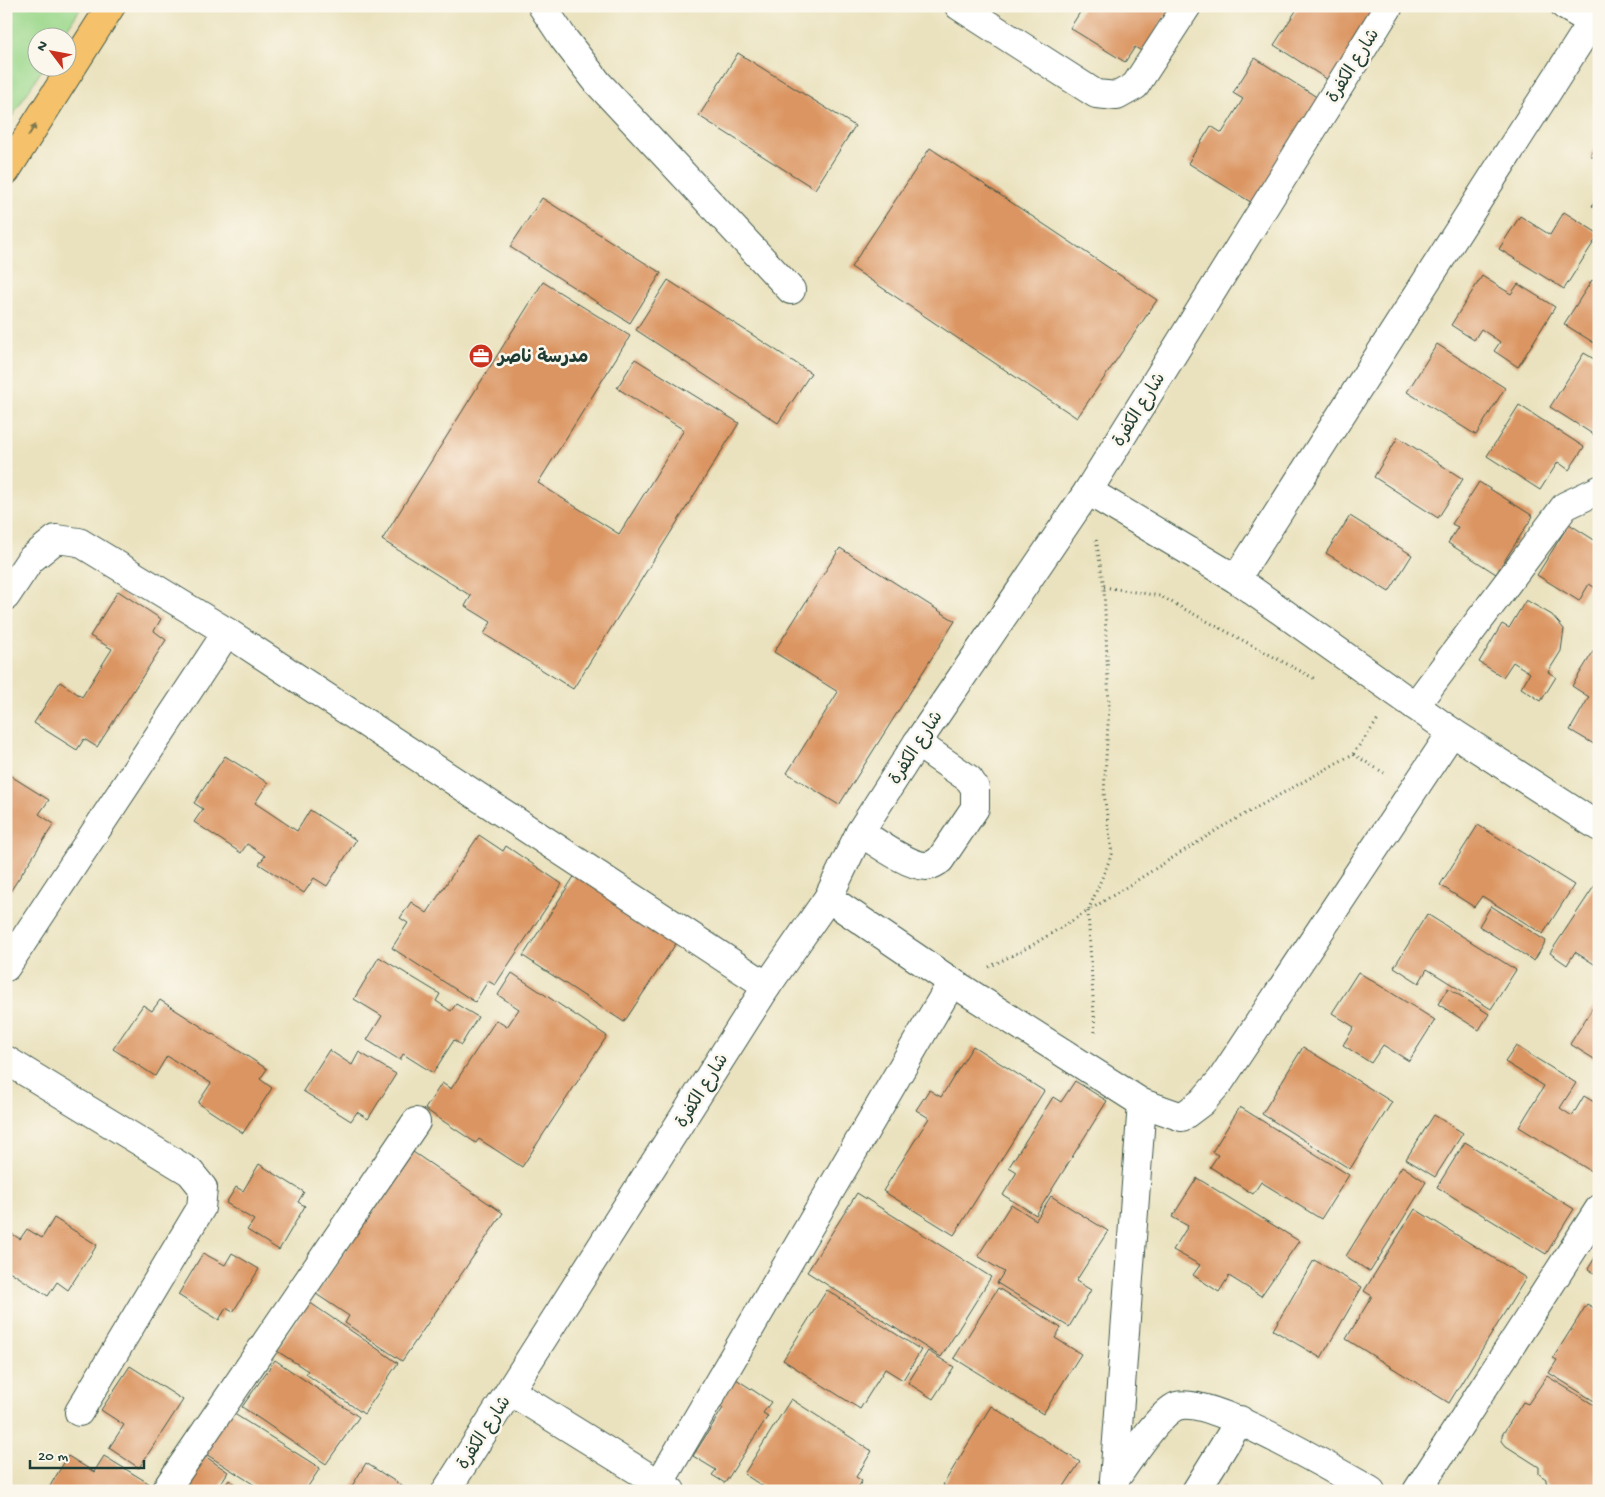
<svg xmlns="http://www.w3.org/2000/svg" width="1605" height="1497" viewBox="0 0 1605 1497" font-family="'Gochi Hand','Playpen Sans Arabic',sans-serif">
<rect width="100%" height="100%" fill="#fbf7ec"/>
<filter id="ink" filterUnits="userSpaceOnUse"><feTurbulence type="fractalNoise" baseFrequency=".02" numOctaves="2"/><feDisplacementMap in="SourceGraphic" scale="10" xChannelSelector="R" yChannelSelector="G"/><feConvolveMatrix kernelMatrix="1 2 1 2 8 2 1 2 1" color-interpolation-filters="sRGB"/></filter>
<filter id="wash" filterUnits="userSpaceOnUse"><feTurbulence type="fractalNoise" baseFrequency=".0096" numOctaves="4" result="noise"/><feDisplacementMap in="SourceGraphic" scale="20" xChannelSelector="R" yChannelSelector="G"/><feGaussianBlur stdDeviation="1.12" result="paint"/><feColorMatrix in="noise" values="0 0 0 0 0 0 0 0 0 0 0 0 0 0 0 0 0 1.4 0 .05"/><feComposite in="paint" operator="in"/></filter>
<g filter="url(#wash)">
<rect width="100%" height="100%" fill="#eae2be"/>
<!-- green -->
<path fill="#9bd88c" stroke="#5d8a60" d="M15,6H82L62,37L38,38V68H43L6,126V20Z"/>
<g id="blocks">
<!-- building -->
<g fill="#db9562">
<path d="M1084,6H1172L1143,52L1135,47L1125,62L1070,28Z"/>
<path d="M1299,6H1385L1336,85L1274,45Z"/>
<path d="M738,53L855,126L815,189L699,116Z"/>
<path d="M1255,58L1323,101L1257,206L1188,163L1211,126L1222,133L1243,99L1233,93Z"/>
<path d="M1599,141V161L1590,155Z"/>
<path d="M930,148L1157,300L1077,418L851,267Z"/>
<path d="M1599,194V210L1592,206Z"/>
<path d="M542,198L661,273L630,323L510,247Z"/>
<path d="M1564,212L1599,234L1564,289L1499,249L1520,216L1550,235Z"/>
<path d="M1482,276L1511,294L1518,284L1555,307L1518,367L1494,351L1500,342L1481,329L1474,340L1451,325Z"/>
<path d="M668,280L811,373L778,423L636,330Z"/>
<path d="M1592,280L1599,284V346L1564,324Z"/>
<path d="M543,282L630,336L538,483L619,534L684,430L617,388L635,359L739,423L573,689L484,634L491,622L465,606L471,596L382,540Z"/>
<path d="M1437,344L1505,388L1476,435L1407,392Z"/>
<path d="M1584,353L1599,362V438L1550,407Z"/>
<path d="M1519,405L1584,447L1569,470L1558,462L1540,490L1487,456Z"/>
<path d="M1398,437L1463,479L1438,518L1374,477Z"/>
<path d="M1479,482L1533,516L1496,574L1448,543L1458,527L1452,524Z"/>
<path d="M1350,516L1412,555L1389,592L1326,553Z"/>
<path d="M1569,524L1599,543V590L1589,584L1579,601L1537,575Z"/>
<path d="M840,548L955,621L839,805L787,773L838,692L774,652Z"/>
<path d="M118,591L161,619L154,631L166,640L97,747L84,739L77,750L34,723L60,682L82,697L112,649L90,636Z"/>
<path d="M1526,600L1552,615L1564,629L1561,651L1548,672L1556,677L1541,701L1521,688L1530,673L1513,662L1503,677L1479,662L1502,624L1509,628Z"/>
<path d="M1596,647L1599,649V747L1570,730L1589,697L1572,686Z"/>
<path d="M225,756L268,783L255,803L297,831L310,810L356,840L327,886L314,878L304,893L259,864L265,856L247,844L241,853L194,822L203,809L194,803Z"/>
<path d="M6,773L49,800L39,814L54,824L6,898Z"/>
<path d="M1478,825L1574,885L1543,934L1482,896L1474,907L1440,885Z"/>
<path d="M479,835L503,851L506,846L562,884L495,985L488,981L475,1002L392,948L408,923L400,918L411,902L427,913Z"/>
<path d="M577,872L679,939L624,1022L523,956Z"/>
<path d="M1595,885L1599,888V967L1575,952L1567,965L1550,953Z"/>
<path d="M1491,906L1546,941L1534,961L1479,926Z"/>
<path d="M1427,914L1516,970L1491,1009L1427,969L1419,983L1394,967Z"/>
<path d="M379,957L440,994L436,1001L451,1011L456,1004L478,1017L461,1045L454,1040L433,1073L403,1054L400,1060L367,1040L382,1016L354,999Z"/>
<path d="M1358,972L1435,1020L1409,1061L1383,1045L1371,1063L1343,1045L1354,1027L1332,1013Z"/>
<path d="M512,973L607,1036L522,1167L479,1139L476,1143L425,1109L442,1083L451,1089L496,1020L507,1027L519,1009L498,995Z"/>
<path d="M1448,988L1489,1014L1479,1030L1438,1004Z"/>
<path d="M160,1000L267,1069L260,1079L272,1088L243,1133L198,1103L211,1083L167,1056L155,1076L113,1049L143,1005L152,1011Z"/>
<path d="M1597,1001L1599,1002V1062L1570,1044Z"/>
<path d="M973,1046L1044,1091L954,1235L883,1191L929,1118L916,1110L929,1090L941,1097Z"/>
<path d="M1516,1046L1576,1083L1560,1108L1572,1116L1584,1096L1599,1105V1176L1519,1127L1544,1086L1505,1062Z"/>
<path d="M1303,1047L1392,1102L1350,1169L1262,1114Z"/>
<path d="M329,1050L352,1065L359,1052L396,1074L368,1119L357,1112L351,1121L303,1091Z"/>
<path d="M1075,1081L1107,1101L1036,1215L1003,1195L1017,1172L1009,1167L1053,1097L1061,1102Z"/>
<path d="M1240,1107L1349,1175L1321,1219L1261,1182L1253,1194L1210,1167L1218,1155L1212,1152Z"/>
<path d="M1434,1115L1463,1133L1435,1177L1406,1159Z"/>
<path d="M1465,1142L1574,1209L1546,1254L1437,1187Z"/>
<path d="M413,1152L503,1213L402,1361L345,1323L349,1316L316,1294Z"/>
<path d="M259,1164L304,1192L298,1202L305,1206L279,1250L247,1230L254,1220L226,1203L236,1187L243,1191Z"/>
<path d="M1402,1166L1426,1182L1370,1272L1346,1256Z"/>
<path d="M1197,1178L1299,1241L1261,1296L1229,1276L1219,1292L1193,1275L1200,1265L1173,1250L1188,1226L1172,1217Z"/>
<path d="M857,1193L991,1277L941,1357L807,1272Z"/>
<path d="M1051,1196L1108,1231L1076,1281L1091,1290L1069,1327L997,1283L1004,1272L978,1256L1011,1204L1036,1220Z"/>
<path d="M1415,1209L1526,1278L1449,1403L1346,1339L1372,1296L1364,1291Z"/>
<path d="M54,1218L97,1245L68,1290L57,1282L48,1296L6,1269V1230L20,1239L27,1229L42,1238Z"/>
<path d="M1599,1251V1276L1588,1269Z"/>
<path d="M203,1253L225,1265L232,1253L259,1269L233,1312L226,1308L219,1320L178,1295Z"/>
<path d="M1314,1260L1362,1287L1321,1358L1273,1330Z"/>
<path d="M998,1288L1061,1328L1055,1338L1081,1354L1043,1414L954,1358Z"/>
<path d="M827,1290L921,1350L903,1380L885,1369L860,1409L783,1360Z"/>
<path d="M309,1302L398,1363L364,1414L306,1374L308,1371L277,1351Z"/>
<path d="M1587,1304L1599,1311V1404L1549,1373L1557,1360L1553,1358Z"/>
<path d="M928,1351L954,1367L933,1399L908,1383Z"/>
<path d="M275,1360L359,1417L326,1464L242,1407Z"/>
<path d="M130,1366L183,1400L139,1468L109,1448L124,1425L101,1410Z"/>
<path d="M1547,1376L1599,1408V1491H1556L1546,1482V1479L1539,1474V1467L1506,1446L1502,1441V1435L1523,1402L1528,1404Z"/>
<path d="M736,1379L771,1402L763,1413L768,1416L725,1483L712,1475L716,1470L693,1456L723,1408L718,1405Z"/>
<path d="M791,1399L872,1451L856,1477L862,1481L856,1491H770L744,1474Z"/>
<path d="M991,1406L1080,1462L1061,1491H952L943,1485Z"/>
<path d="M228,1410L320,1468L305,1491H264L201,1451Z"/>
<path d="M202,1454L228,1472L216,1491H187L180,1486Z"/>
<path d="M68,1456L94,1472L104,1456L150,1484L146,1491H47Z"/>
<path d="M366,1463L404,1487L402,1491H349Z"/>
<path d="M229,1480L244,1491H222Z"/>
<path d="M926,1486L934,1491H923Z"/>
<path d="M1222,1486L1230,1491H1218Z"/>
</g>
</g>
</g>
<g filter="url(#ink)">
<use href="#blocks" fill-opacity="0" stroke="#3d5649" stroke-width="1"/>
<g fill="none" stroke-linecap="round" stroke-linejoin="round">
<defs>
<g id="minor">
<path d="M542,6L564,39L598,83L791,290"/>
<path d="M959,6L1096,94L1117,96L1135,86L1187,6"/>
<path d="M1565,6L1599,26"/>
<path d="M1088,491L1236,579L1452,732L1599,827"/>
<path d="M1236,579L1599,11"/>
<path d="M6,596L30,560L56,539L79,542L227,632L767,986"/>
<path d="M1415,706L1565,506L1599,490"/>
<path d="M860,832C876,842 908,866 926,866C932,866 935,863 940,860L975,808V788L969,779L917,743"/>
<path d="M828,898L952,982L1142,1103L1182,1117L1202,1102L1221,1080L1452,732"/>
<path d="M6,967L227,632"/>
<path d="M6,1060L190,1172L203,1188L201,1208L79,1412"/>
<path d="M510,1391L671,1491"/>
<path d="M1114,1480L1142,1103"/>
<path d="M1114,1481C1125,1465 1160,1412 1177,1406C1211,1396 1337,1472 1371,1491"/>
<path d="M165,1491L416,1122"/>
<path d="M446,1491L767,986L828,898L860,832L917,743L1088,491L1389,6"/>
<path d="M655,1491L952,982"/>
<path d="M1196,1491L1240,1420"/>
<path d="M1417,1491L1599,1209"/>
</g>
<path id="highway" d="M6,171L111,6"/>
</defs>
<!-- minor casing -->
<use href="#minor" stroke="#3d5649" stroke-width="30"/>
<!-- highway casing -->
<use href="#highway" stroke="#3d5649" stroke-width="30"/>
<!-- path -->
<g stroke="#3d5649" stroke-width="3" stroke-dasharray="1 4" stroke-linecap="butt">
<path d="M1104,587L1160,596L1317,680"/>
<path d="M1353,754L1378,720"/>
<path d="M989,967L1029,947L1088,911L1112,854L1104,793L1109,706L1104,587L1096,539"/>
<path d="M1095,1032L1088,911L1220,828L1353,754L1384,773"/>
</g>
<!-- minor -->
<use href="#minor" stroke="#fff" stroke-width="28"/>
<!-- highway -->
<use href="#highway" stroke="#f5c16b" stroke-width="28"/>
</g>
<!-- one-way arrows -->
<defs><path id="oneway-solid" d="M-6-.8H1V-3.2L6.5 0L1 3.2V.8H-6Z" transform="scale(1.25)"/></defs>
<use fill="#7f784d" href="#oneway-solid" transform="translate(32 130) rotate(-58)"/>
</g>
<!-- icons -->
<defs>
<symbol id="office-disc" viewBox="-11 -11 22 22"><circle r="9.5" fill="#c8321e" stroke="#fbf7ec"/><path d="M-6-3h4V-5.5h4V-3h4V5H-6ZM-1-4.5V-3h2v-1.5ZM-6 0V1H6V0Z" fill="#fff"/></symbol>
</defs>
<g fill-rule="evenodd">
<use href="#office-disc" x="467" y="342" width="28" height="28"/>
</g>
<g text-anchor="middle" stroke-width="5" stroke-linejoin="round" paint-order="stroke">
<!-- street labels -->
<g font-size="18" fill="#1f3d34" stroke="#fbf7ec">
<text transform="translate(1352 65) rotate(-58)" y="6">شارع الكفرة</text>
<text transform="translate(1138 409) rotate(-58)" y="6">شارع الكفرة</text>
<text transform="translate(915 747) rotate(-57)" y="6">شارع الكفرة</text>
<text transform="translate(701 1090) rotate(-58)" y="6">شارع الكفرة</text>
<text transform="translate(483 1432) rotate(-57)" y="6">شارع الكفرة</text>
</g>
<!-- poi labels -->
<g font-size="18" font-weight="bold" fill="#1f3d34" stroke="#fbf7ec" text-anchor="start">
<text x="498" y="362">مدرسة ناصر</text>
</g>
</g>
<!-- margin -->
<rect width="1605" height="1497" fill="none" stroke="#fbf7ec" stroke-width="25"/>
<!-- north arrow -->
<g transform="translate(52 52) rotate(302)"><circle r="24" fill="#fbf7ec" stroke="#a3ada2"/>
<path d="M0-4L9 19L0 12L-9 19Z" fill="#c8321e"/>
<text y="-8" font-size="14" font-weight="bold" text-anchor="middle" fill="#1f3d34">N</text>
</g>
<!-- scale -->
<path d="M30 1460v8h114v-8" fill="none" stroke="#1f3d34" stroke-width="2.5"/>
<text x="38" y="1460" font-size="15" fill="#1f3d34" stroke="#fbf7ec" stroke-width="4" paint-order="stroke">20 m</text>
</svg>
